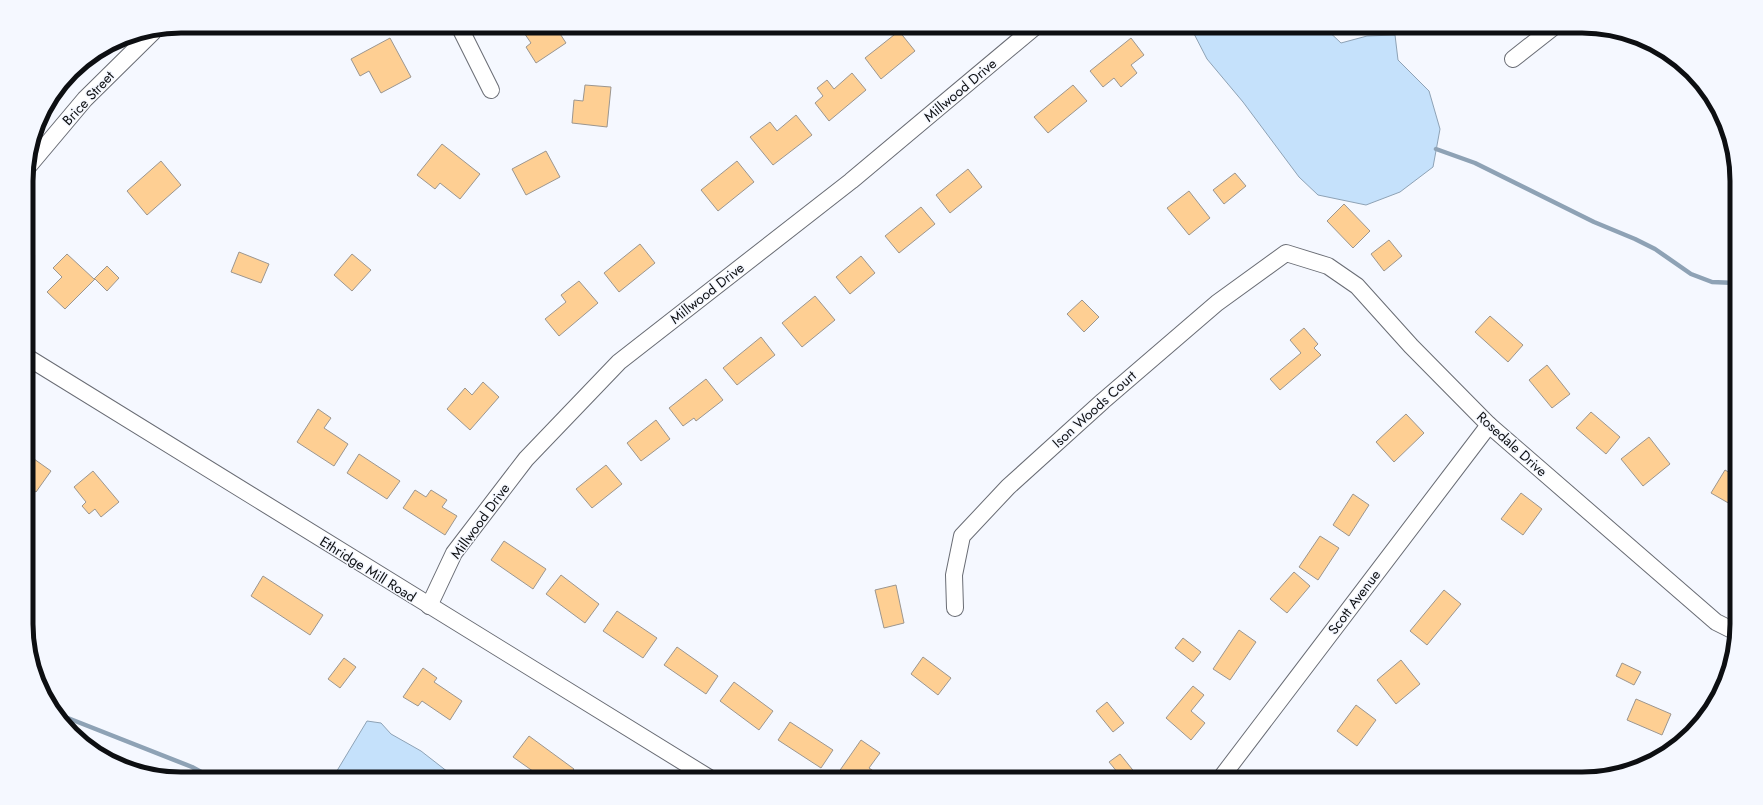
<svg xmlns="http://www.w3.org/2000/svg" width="1763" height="805" viewBox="0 0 1763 805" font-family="Jost,sans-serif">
<rect width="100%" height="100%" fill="#f5f8ff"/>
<!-- water -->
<g fill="#c5e1fb" stroke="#8ea2b5">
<path d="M1190,26H1323L1341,43L1367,36L1395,35L1398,60L1429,91L1440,129L1433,167L1400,192L1366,205L1318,195L1299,177L1243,102L1207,59Z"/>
<path d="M367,721L381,723L391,734L421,751L457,779H332Z"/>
</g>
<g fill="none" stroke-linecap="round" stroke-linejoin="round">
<!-- stream -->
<g stroke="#8ea2b5" stroke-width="4.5">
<path d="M1436,149L1475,163L1594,222L1635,239L1655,249L1691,274L1712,282L1736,283"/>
<path d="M55,713L192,767L214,779"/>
</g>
</g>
<!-- building -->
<g fill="#fecf93" stroke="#9c968f">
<path d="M555,26L566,43L536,63L526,47L531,43L520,27Z"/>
<path d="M899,31L915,51L881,79L865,58Z"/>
<path d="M390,38L411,77L381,93L369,71L360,76L351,59Z"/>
<path d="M1131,38L1144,55L1131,65L1137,73L1121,87L1114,78L1103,87L1090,71Z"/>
<path d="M852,73L866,90L829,121L815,103L823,96L817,88L827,80L834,89Z"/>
<path d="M585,85L611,87L607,127L572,123L574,100L583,101Z"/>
<path d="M1073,85L1087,101L1048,133L1034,117Z"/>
<path d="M796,115L812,135L773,165L750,137L770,122L777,131Z"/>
<path d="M442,144L480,174L460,199L440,183L435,189L417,175Z"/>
<path d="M546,151L560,177L526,195L512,169Z"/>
<path d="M161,161L181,185L147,215L127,191Z"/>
<path d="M737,161L754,182L718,211L701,190Z"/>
<path d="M968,169L982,187L950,213L936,195Z"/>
<path d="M1235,173L1246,186L1224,204L1213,190Z"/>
<path d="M1189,191L1210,218L1189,235L1167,208Z"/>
<path d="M1344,204L1370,231L1353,248L1327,221Z"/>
<path d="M921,207L935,224L899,253L885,236Z"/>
<path d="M1389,240L1402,256L1384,271L1371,254Z"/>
<path d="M640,244L655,263L619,292L604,273Z"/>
<path d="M239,252L269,264L261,283L231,272Z"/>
<path d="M67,254L94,279L107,266L119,278L107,291L95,279L65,309L47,292L62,277L53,268Z"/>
<path d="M352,254L371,270L352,291L334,275Z"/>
<path d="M861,256L875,273L850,294L836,277Z"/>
<path d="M579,281L598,303L559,336L545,319L566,302L561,295Z"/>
<path d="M815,296L835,320L802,347L782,323Z"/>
<path d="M1082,300L1099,317L1084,332L1067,314Z"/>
<path d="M1490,316L1523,345L1508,362L1475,332Z"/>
<path d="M1304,328L1318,344L1314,348L1321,355L1280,390L1270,379L1301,353L1290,340Z"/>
<path d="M761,337L775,355L737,385L723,368Z"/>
<path d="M1547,365L1570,394L1552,408L1529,380Z"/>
<path d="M706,379L723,400L696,421L694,418L683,426L669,408Z"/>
<path d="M483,382L499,397L470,430L447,409L465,388L472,395Z"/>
<path d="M318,409L331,418L324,428L348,444L334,466L297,442Z"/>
<path d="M1591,412L1620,437L1606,454L1576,428Z"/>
<path d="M1406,414L1424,433L1394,462L1376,442Z"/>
<path d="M656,420L670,439L641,461L627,443Z"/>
<path d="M1649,437L1670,464L1643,486L1621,459Z"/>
<path d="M27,454L51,471L36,492L27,486Z"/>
<path d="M359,454L400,481L387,499L347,473Z"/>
<path d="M606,465L622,484L592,508L576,489Z"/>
<path d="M1725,470L1737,477V508L1711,493Z"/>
<path d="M93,471L119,502L101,517L95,509L89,514L82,506L86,502L74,487Z"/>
<path d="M415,490L426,497L431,490L447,500L442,507L457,516L445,535L403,508Z"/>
<path d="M1521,493L1542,509L1523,535L1501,519Z"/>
<path d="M1353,494L1369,505L1349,536L1333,525Z"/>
<path d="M1320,536L1339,548L1318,580L1299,567Z"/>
<path d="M504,541L546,569L533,589L491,560Z"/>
<path d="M1294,572L1310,586L1287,613L1270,599Z"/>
<path d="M561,575L599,604L585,623L546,594Z"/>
<path d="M263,576L323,615L310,635L251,596Z"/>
<path d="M896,585L904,623L884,628L875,590Z"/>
<path d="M1444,590L1461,604L1427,645L1410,631Z"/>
<path d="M617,611L657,638L643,658L603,631Z"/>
<path d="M1239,630L1256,642L1230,680L1213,669Z"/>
<path d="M1183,638L1201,652L1193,662L1175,648Z"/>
<path d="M677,647L718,676L706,694L664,665Z"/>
<path d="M923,657L951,678L938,695L911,674Z"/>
<path d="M344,658L356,667L340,688L328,679Z"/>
<path d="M1401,660L1420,684L1396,704L1377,680Z"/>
<path d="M1622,663L1641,672L1634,685L1616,676Z"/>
<path d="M423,668L437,678L434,682L462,701L450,720L422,701L418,706L403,697Z"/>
<path d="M734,682L773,711L759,730L720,701Z"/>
<path d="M1193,686L1204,695L1191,711L1205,723L1191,740L1166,718Z"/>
<path d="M1636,699L1671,714L1662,735L1627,720Z"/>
<path d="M1107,702L1124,723L1113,732L1096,711Z"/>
<path d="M1356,705L1376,720L1357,746L1337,731Z"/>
<path d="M790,722L833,750L821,768L778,740Z"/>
<path d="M529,736L574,769L566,779H544L513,757Z"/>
<path d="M861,740L880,753L869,768L885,779H841L836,776Z"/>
<path d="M1120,754L1140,779H1123L1109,762Z"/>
<path d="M1611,768L1621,773L1607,776Z"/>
<path d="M1303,773L1312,779H1299Z"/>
</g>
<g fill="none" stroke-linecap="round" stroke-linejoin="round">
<defs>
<g id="street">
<path d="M459,26L491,90"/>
<path d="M1513,59L1555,26"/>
<path d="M27,168L85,99L153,32"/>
<path d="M27,357L711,779"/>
<path d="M429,606L454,553L526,459L619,362L851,181L1036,26"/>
<path d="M955,608L954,575L962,536L1008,487L1103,401L1217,303L1286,253L1328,266L1357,286L1411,346L1489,425L1716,622L1736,632"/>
<path d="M1220,779L1489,425"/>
</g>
</defs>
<!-- street casing -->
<use href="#street" stroke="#696c74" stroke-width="18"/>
<!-- street -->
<use href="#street" stroke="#fff" stroke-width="16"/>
</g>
<g text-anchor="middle" stroke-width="3" stroke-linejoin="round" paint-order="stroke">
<!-- street labels -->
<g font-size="14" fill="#0d0f12" stroke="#f5f8ff">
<text transform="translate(960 90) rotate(-40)" y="5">Millwood Drive</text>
<text transform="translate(88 98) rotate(-47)" y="5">Brice Street</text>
<text transform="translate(707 293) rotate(-38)" y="5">Millwood Drive</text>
<text transform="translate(1094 409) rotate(-42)" y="5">Ison Woods Court</text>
<text transform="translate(1512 444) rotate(42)" y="5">Rosedale Drive</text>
<text transform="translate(480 521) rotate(-54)" y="5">Millwood Drive</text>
<text transform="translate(368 569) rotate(32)" y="5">Ethridge Mill Road</text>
<text transform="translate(1354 602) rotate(-53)" y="5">Scott Avenue</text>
</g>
</g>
<!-- crop -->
<path d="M0 0H1763V805H0ZM181 33H1582A148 148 0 0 1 1730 181V624A148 148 0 0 1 1582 772H181A148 148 0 0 1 33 624V181A148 148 0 0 1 181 33Z" fill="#f5f8ff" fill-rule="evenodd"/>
<path fill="none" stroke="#0d0f12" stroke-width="5" d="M181 33H1582A148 148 0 0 1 1730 181V624A148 148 0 0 1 1582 772H181A148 148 0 0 1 33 624V181A148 148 0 0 1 181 33Z"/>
</svg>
